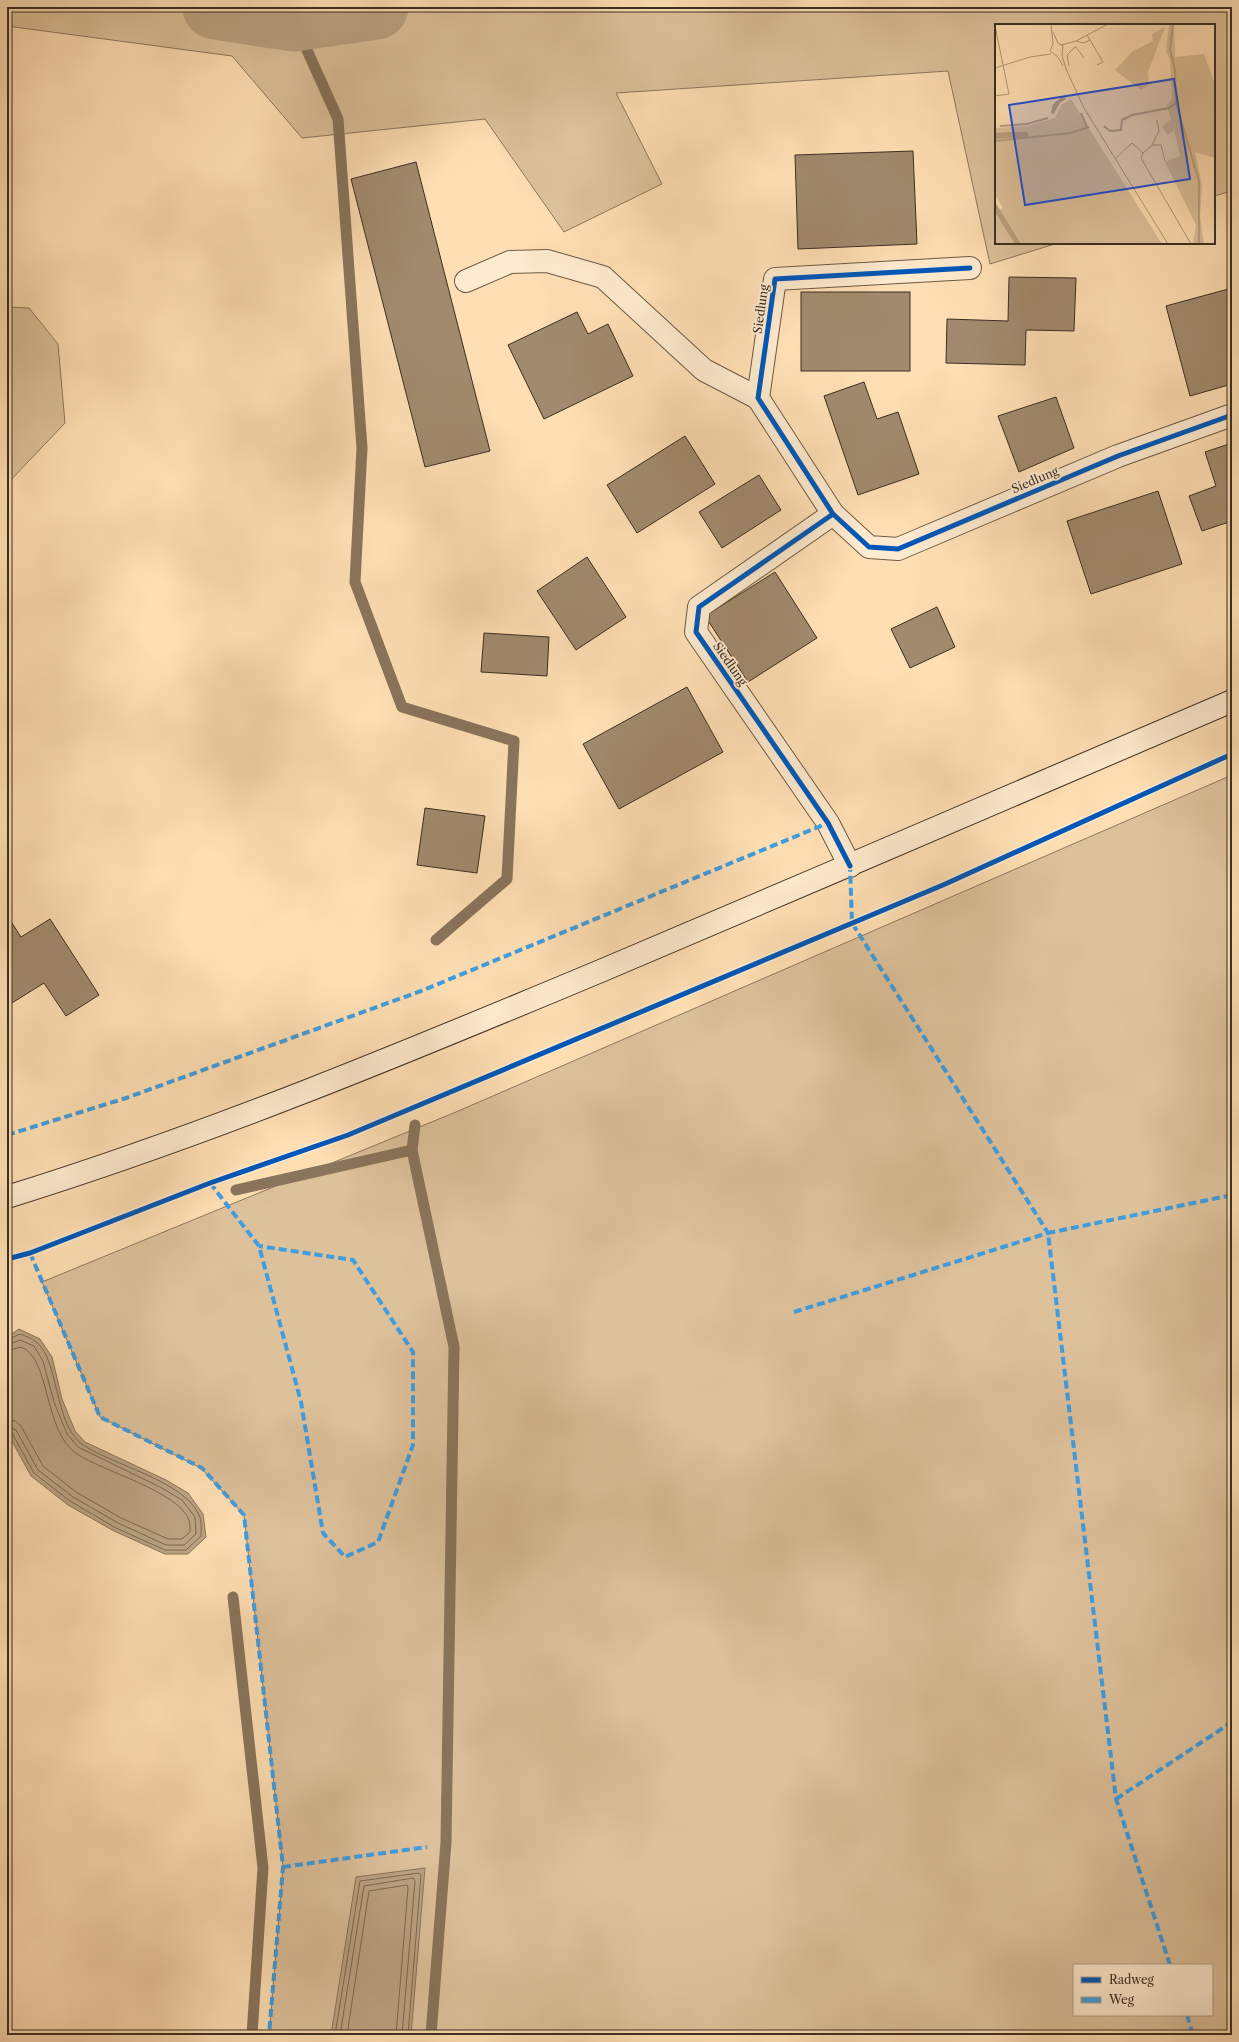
<svg xmlns="http://www.w3.org/2000/svg" width="1239" height="2042" viewBox="0 0 1239 2042" font-family="'Libre Caslon Text',serif">
<rect width="100%" height="100%" fill="#fedfb3"/>
<filter id="stains"><feTurbulence type="fractalNoise" baseFrequency=".005" numOctaves="4"/><feColorMatrix values="0 0 0 0 .2 0 0 0 0 .09 0 0 0 0 .02 0 0 0 .5 -.17"/></filter>
<radialGradient id="worn" r=".72"><stop offset=".6" stop-color="#630" stop-opacity="0"/><stop offset="1" stop-color="#630" stop-opacity=".3"/></radialGradient>
<!-- green -->
<g fill="#ddc19b" stroke="#8d7860" fill-rule="evenodd">
<path d="M7,7H1232V191L1214,196V25H996V243H1058L990,264L948,71L616,93L662,184L564,232L485,119L302,138L232,56L7,26Z"/>
<path d="M7,307L29,308L58,344L65,423L7,484Z"/>
<path d="M1232,775V2035H269L283,1867L244,1515L201,1468L100,1417L42,1282L456,1112ZM1074,1965H1212V2015H1074Z"/>
</g>
<!-- water -->
<g fill="#bca382" stroke="#89745c">
<path d="M19,1329L40,1339L52,1357L62,1399L75,1431L85,1442L166,1480L188,1493L203,1514L206,1537L188,1554H165L114,1531L68,1505L31,1476L7,1432V1337Z"/>
<path d="M425,1868L411,2035H331L356,1877Z"/>
</g>
<g fill="none" stroke-linecap="round" stroke-linejoin="round">
<!-- shore -->
<g stroke="#7c6853" stroke-width="1">
<path d="M7,1340L20,1334C25,1336 32,1338 36,1342C59,1358 54,1426 83,1445C113,1465 184,1481 199,1515C202,1520 201,1530 201,1536L186,1550H165L116,1528L70,1501L34,1473L12,1433L7,1431"/>
<path d="M7,1345L20,1340L34,1346L43,1361L54,1402L67,1434L78,1447L162,1488L182,1500L195,1517L196,1534L184,1545H166L118,1523L73,1497L38,1470L16,1430L7,1426"/>
<path d="M7,1351L21,1347C51,1358 43,1432 77,1454C102,1471 178,1491 189,1520C190,1523 190,1528 190,1532L182,1539H168L121,1518L76,1492L43,1466L21,1426L15,1421L7,1420"/>
<path d="M335,2035L360,1881L419,1873L421,1875L408,2035"/>
<path d="M340,2035L364,1886L413,1878L415,1881L402,2035"/>
<path d="M347,2035L369,1891L407,1885L408,1888L396,2035"/>
</g>
<!-- stream -->
<g stroke="#89745c" stroke-width="11">
<path d="M293,19L338,119L362,448L355,582L402,707L514,741L507,879L436,940"/>
<path d="M415,1125L412,1150L454,1347L446,1842L431,2035"/>
<path d="M236,1190L412,1150"/>
<path d="M233,1597L263,1868L252,2035"/>
</g>
<!-- river -->
<path stroke="#bca382" stroke-width="65" d="M215,7L293,19L376,7"/>
</g>
<!-- building -->
<g fill="#a18a6e" stroke="#3d2e24">
<path d="M913,151L917,244L798,249L795,155Z"/>
<path d="M416,162L490,451L425,467L351,179Z"/>
<path d="M1009,277L1076,278L1074,331L1026,330L1025,365L946,363L947,319L1008,321Z"/>
<path d="M1232,288V384L1190,396L1166,306Z"/>
<rect x="801" y="292" width="109" height="79"/>
<path d="M577,312L588,334L608,324L633,376L544,419L508,345Z"/>
<path d="M864,382L877,419L898,412L919,474L858,495L824,396Z"/>
<path d="M1056,397L1074,448L1019,472L998,416Z"/>
<path d="M685,436L715,484L637,533L607,485Z"/>
<path d="M1232,443V521L1202,531L1189,496L1216,486L1205,452Z"/>
<path d="M759,475L781,510L722,548L699,512Z"/>
<path d="M1158,491L1182,564L1091,594L1067,521Z"/>
<path d="M587,557L626,617L576,650L537,591Z"/>
<path d="M775,572L817,638L748,682L705,616Z"/>
<path d="M937,607L955,647L910,668L891,629Z"/>
<path d="M484,633L549,637L547,676L481,672Z"/>
<path d="M687,687L723,752L619,809L583,744Z"/>
<path d="M425,808L485,816L477,873L417,865Z"/>
<path d="M8,917L21,937L50,919L99,995L66,1016L44,983L7,1006Z"/>
</g>
<g fill="none" stroke-linecap="round" stroke-linejoin="round">
<defs>
<g id="street">
<path d="M466,281L510,262L547,261L603,277L704,370L758,398"/>
<path d="M833,514L758,398L775,279L970,268"/>
<path d="M850,866L828,823L696,632L699,607L833,514L869,547L898,549L1118,456L1232,415"/>
</g>
<path id="secondary" d="M7,1197C210,1134 407,1052 603,970C813,881 1022,791 1232,701"/>
</defs>
<!-- street casing -->
<use href="#street" stroke="#6d5a48" stroke-width="24"/>
<!-- secondary casing -->
<use href="#secondary" stroke="#3d2e24" stroke-width="24"/>
<!-- street -->
<use href="#street" stroke="#feeace" stroke-width="22"/>
<!-- secondary -->
<use href="#secondary" stroke="#feeace" stroke-width="22"/>
<!-- quiet -->
<g stroke="#3f9de0" stroke-width="4" stroke-dasharray="8 4" stroke-linecap="butt">
<path d="M7,1135L126,1098L421,991L828,823"/>
<path d="M210,1183L259,1246L301,1402L323,1533L345,1557L378,1542L413,1445V1352L353,1260L259,1246"/>
<path d="M30,1253L100,1417L202,1468L244,1515L283,1867L269,2035"/>
<path d="M794,1312L1048,1233L852,923L850,866"/>
<path d="M1116,1799L1232,1722"/>
<path d="M283,1867L427,1847"/>
<path d="M1170,1965L1116,1799L1048,1233L1232,1195"/>
<path d="M1187,2015L1193,2035"/>
</g>
<defs>
<g id="cycleway">
<path d="M833,514L758,398L775,279L970,268"/>
<path d="M850,866L828,823L696,632L699,607L833,514L869,547L898,549L1118,456L1232,415"/>
<path d="M7,1259L30,1253L210,1183L348,1135L943,885L1232,754"/>
</g>
</defs>
<!-- cycleway casing -->
<use href="#cycleway" stroke="#feeace" stroke-width="8"/>
<!-- cycleway -->
<use href="#cycleway" stroke="#0057b8" stroke-width="5"/>
</g>
<g text-anchor="middle" stroke-width="4" stroke-linejoin="round" paint-order="stroke">
<!-- street labels -->
<g font-size="12" fill="#3d2e24" stroke="#feeace">
<text transform="translate(761 309) rotate(-82)" y="4">Siedlung</text>
<text transform="translate(1035 480) rotate(-23)" y="4">Siedlung</text>
<text transform="translate(730 664) rotate(55)" y="4">Siedlung</text>
</g>
</g>
<!-- overview -->
<g transform="translate(995 24)">
<rect width="220" height="220" fill="#fedfb3"/>
<path d="M174,0H179L180,33L209,30L220,60V134L200,128L207,161L205,193L209,220H198L201,201L170,138L185,132L179,106L173,111L167,103L176,95L172,81L177,74L175,36L171,27ZM170,3L153,48L154,61L146,66L120,46L138,27L158,17L157,10ZM76,75L95,106L167,220H0V188L8,184L0,171V104L32,102L60,94L66,81Z" fill="#ddc19b"/>
<path d="M68,72L71,75L65,79L58,91L56,88L58,80ZM14,108H32L34,113L0,115V109ZM0,179L2,181L26,220H20L0,188Z" fill="#bca382"/>
<path fill="none" stroke="#bca382" stroke-width="2" d="M178,0L175,26L180,46L181,79L204,157V220M86,89L92,103M5,102L32,100L53,94M109,102L115,107L126,106L127,96L137,91L174,84L181,79M0,117L76,109L94,103"/>
<path fill="none" stroke="#b1987a" stroke-width="1" d="M56,0L58,20L55,27L63,33L68,42M0,2L14,70L0,72M58,8L63,19L68,22L67,31L71,45L89,84L173,220M92,11L108,38L102,41M81,17L89,19L95,16M66,21L81,17L113,0M80,22L89,34M74,42L72,31L80,23M0,44L35,33L56,30M157,121L164,107L162,96M148,129L157,121H166L170,137M120,135L137,119L148,129L146,134L196,220"/>
<path fill="#1d4ed8" fill-opacity="0.15" stroke="#1d4ed8" stroke-width="2" d="M179,55L195,155L30,181L14,81Z"/>
<rect width="220" height="220" fill="none" stroke="#3d2e24" stroke-width="2"/>
</g>
<!-- margin -->
<rect width="1239" height="2042" fill="none" stroke="#fedfb3" stroke-width="24"/>
<rect x="8" y="8" width="1223" height="2026" fill="none" stroke="#3d2e24" stroke-width="2"/>
<rect x="12" y="12" width="1215" height="2018" fill="none" stroke="#3d2e24"/>
<!-- legend -->
<rect x="1073" y="1964" width="140" height="52" fill="#feeace" stroke="#b19f8a"/>
<rect x="1081" y="1977" width="20" height="6" fill="#0057b8" stroke="#b19f8a"/>
<text x="1109" y="1984" font-size="12" fill="#3d2e24">Radweg</text>
<rect x="1081" y="1997" width="20" height="6" fill="#3f9de0" stroke="#b19f8a"/>
<text x="1109" y="2004" font-size="12" fill="#3d2e24">Weg</text>
<rect width="100%" height="100%" filter="url(#stains)"/>
<rect width="100%" height="100%" fill="url(#worn)"/>
</svg>
